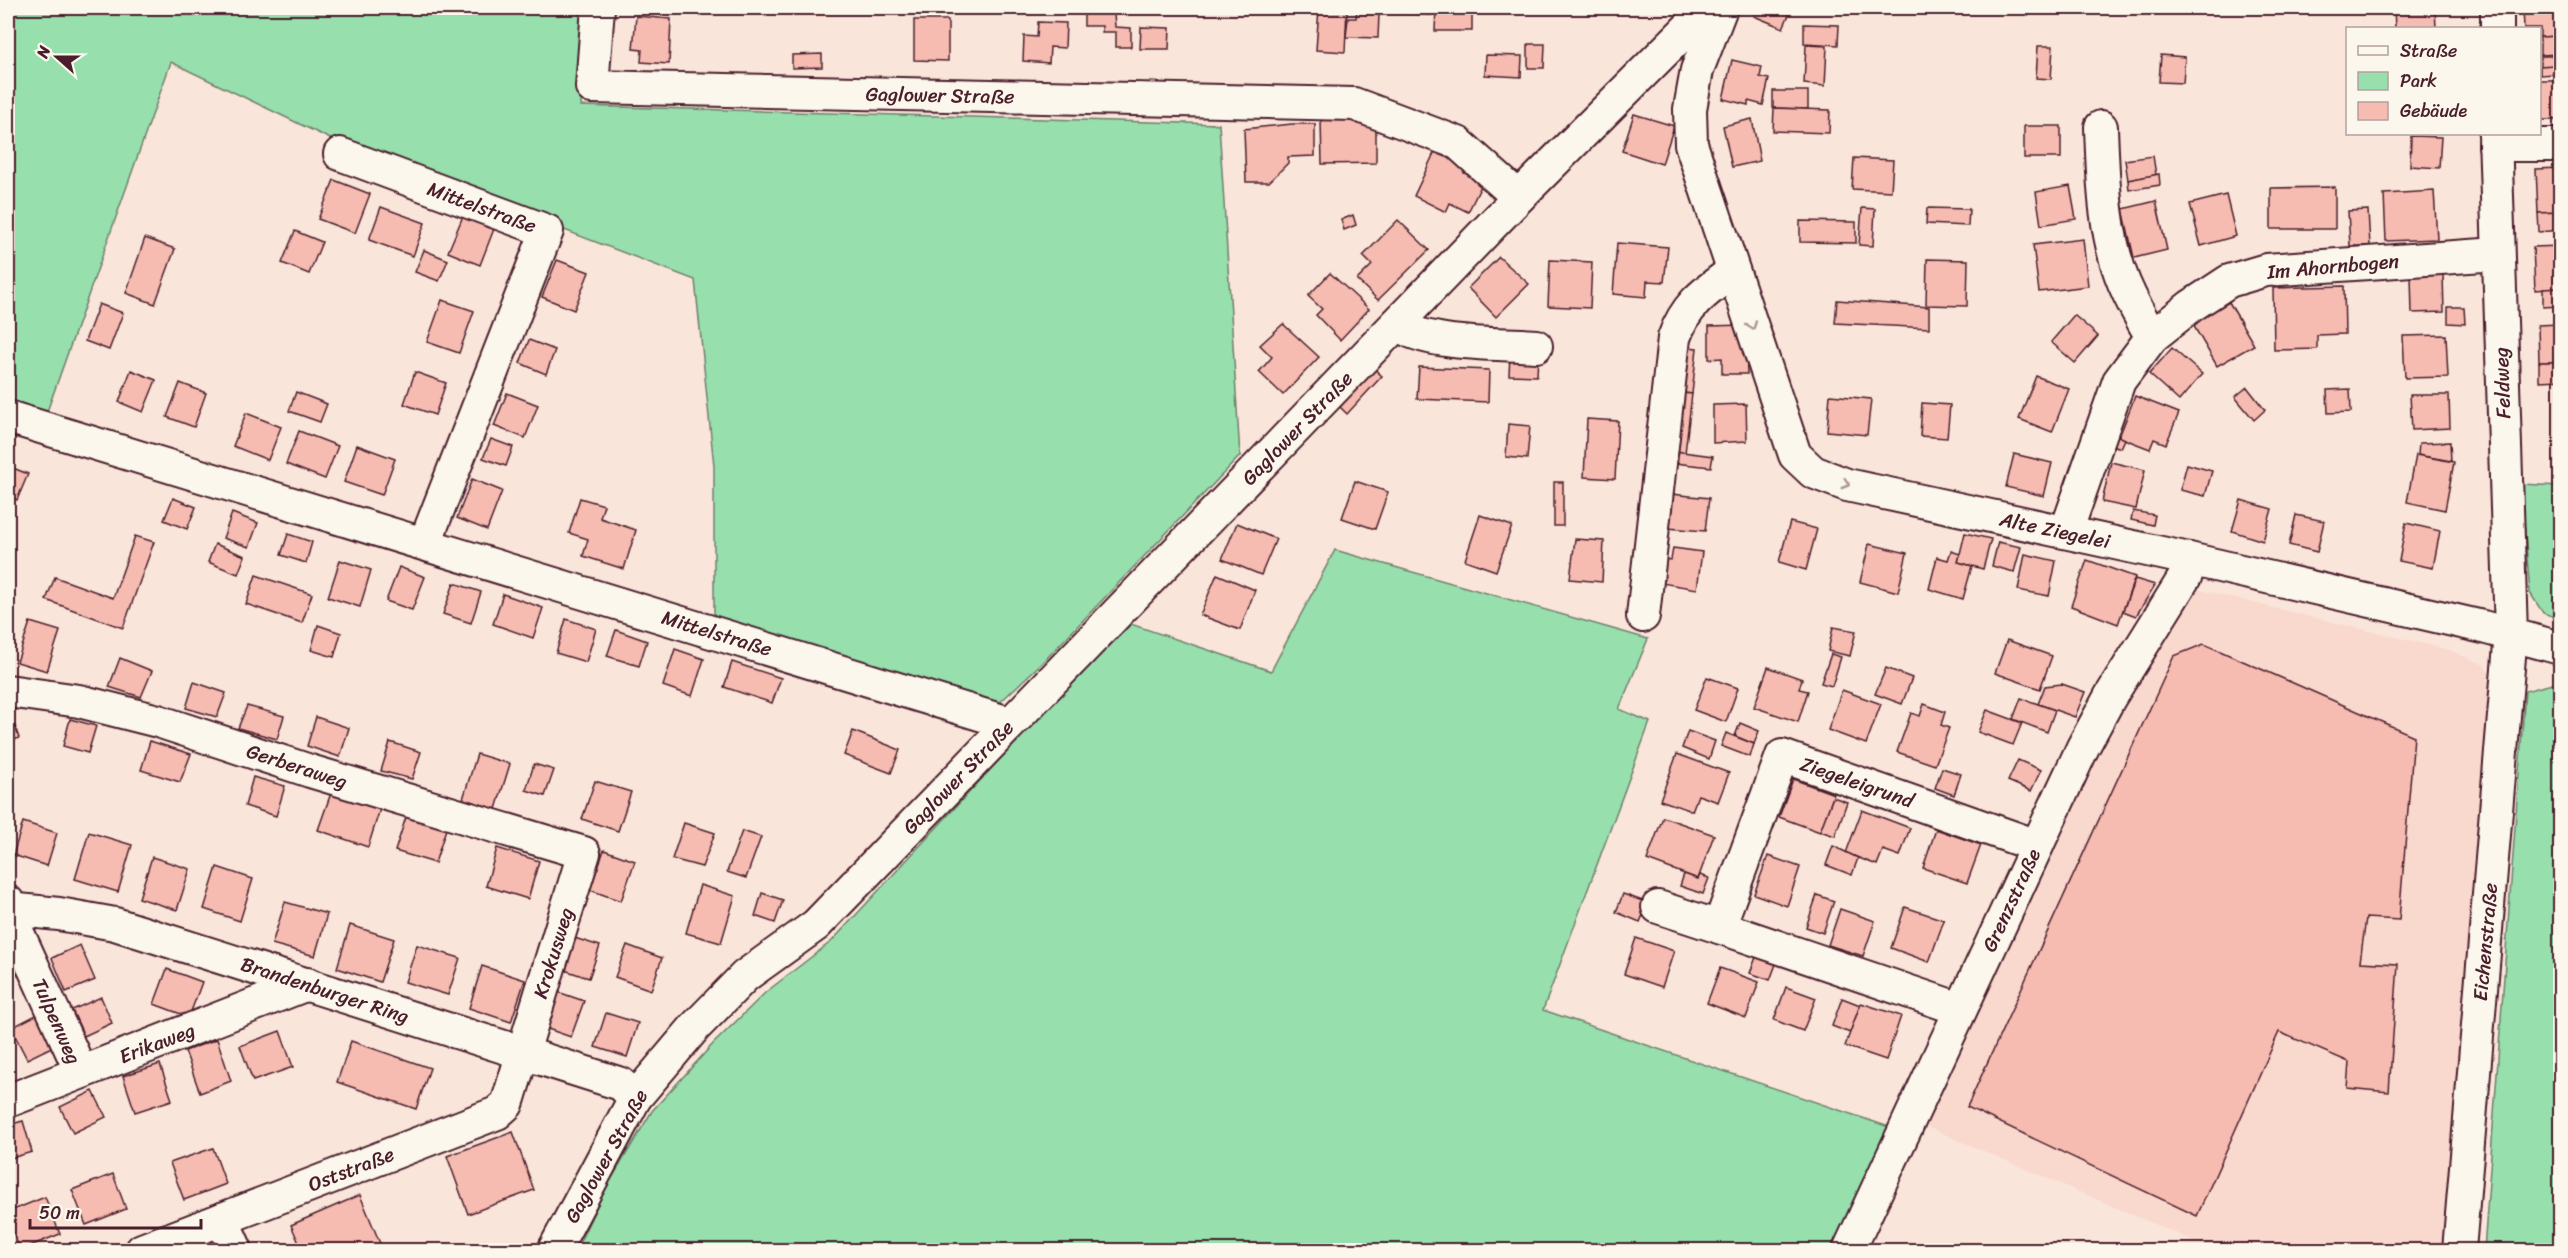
<svg xmlns="http://www.w3.org/2000/svg" width="2568" height="1258" viewBox="0 0 2568 1258" font-family="Sriracha,sans-serif">
<rect width="100%" height="100%" fill="#fae5da"/>
<filter id="ink" filterUnits="userSpaceOnUse"><feTurbulence type="fractalNoise" baseFrequency=".0167" numOctaves="2"/><feDisplacementMap in="SourceGraphic" scale="12" xChannelSelector="R" yChannelSelector="G"/><feConvolveMatrix kernelMatrix="1 2 1 2 8 2 1 2 1" color-interpolation-filters="sRGB"/></filter>
<g filter="url(#ink)">
<!-- built -->
<path fill="#f9d8ce" d="M2191,588L2449,650L2482,664L2494,676L2445,1250H2215L1916,1122L2043,843Z"/>
<!-- green -->
<g fill="#97dfad" stroke="#707f6c" stroke-width="1.5">
<path d="M8,8H585L581,106L1219,124L1240,456L1046,659L996,706L714,619V466L695,280L345,146L171,62L44,420L8,409Z"/>
<path d="M2521,484L2560,486V619L2543,613L2530,593Z"/>
<path d="M1335,550L1648,639L1619,709L1650,722L1543,1010L1895,1129L1839,1250H576L604,1191L652,1111L713,1044L766,992L832,941L1024,733L1131,624L1271,671Z"/>
<path d="M2560,682V1250H2484L2525,691Z"/>
</g>
<!-- building -->
<g fill="#f6bbb1" stroke="#4a1f2b" stroke-width="1.5">
<path d="M1089,8H1109V13H1114L1115,27L1131,28V47H1116V32H1102V26H1084V11H1089Z"/>
<path d="M1319,8H1347L1345,52L1316,50Z"/>
<path d="M1357,8H1371V13L1379,14L1378,38L1346,37L1348,18H1356Z"/>
<path d="M1383,8H1431V15L1383,13Z"/>
<path d="M1436,8H1472V31H1435Z"/>
<path d="M1757,8H1792L1783,28L1754,16Z"/>
<path d="M2394,8H2435L2436,28H2395Z"/>
<path d="M2523,8H2560V36L2540,37V28H2524Z"/>
<path d="M636,16L671,19L669,64L641,62L642,50L633,49Z"/>
<path d="M914,20H948V61L914,60Z"/>
<path d="M1038,22L1066,23L1065,48L1050,47L1049,63L1023,61L1024,36L1037,37Z"/>
<path d="M1804,24L1839,25L1838,45L1804,43Z"/>
<path d="M1141,27L1170,28L1169,49H1140Z"/>
<path d="M2560,36V54L2540,55V37Z"/>
<path d="M1528,44H1545L1544,68H1528Z"/>
<path d="M1806,45L1827,46L1825,86L1804,84Z"/>
<path d="M2038,46H2053L2051,79L2036,78Z"/>
<path d="M822,54V67L792,68V55Z"/>
<path d="M1486,55L1522,56L1521,77L1485,75Z"/>
<path d="M2161,55L2185,57L2183,83L2159,82Z"/>
<rect x="2540" y="56" width="16" height="10"/>
<path d="M1732,60L1762,67L1760,77L1769,79L1763,105L1748,101V105L1723,99Z"/>
<path d="M2554,65L2555,74L2540,75V66Z"/>
<rect x="2540" y="80" width="20" height="40"/>
<path d="M1773,91H1808V109L1773,108Z"/>
<path d="M1774,108L1830,110L1829,133L1773,131Z"/>
<path d="M1634,114L1674,126L1662,164L1622,151Z"/>
<path d="M1376,119V163L1322,164L1321,120Z"/>
<path d="M1752,119L1760,161L1732,167L1723,126Z"/>
<path d="M1292,124H1315V156L1288,157V163L1269,182H1246L1244,129Z"/>
<rect x="2024" y="126" width="37" height="32"/>
<path d="M2411,136L2441,137L2439,168L2410,166Z"/>
<path d="M1435,151L1467,166L1464,173L1483,182L1468,212L1450,203L1446,212L1414,196Z"/>
<path d="M2153,156L2156,175L2128,180L2125,160Z"/>
<path d="M1854,158L1893,160L1891,191L1852,189Z"/>
<path d="M2560,168V212L2538,213L2536,169Z"/>
<path d="M2159,174L2160,185L2129,190L2128,180Z"/>
<path d="M334,180L370,194L355,233L318,219Z"/>
<path d="M2070,186L2076,219L2041,225L2036,192Z"/>
<path d="M2335,187V229H2271V188Z"/>
<path d="M2434,191L2437,239L2386,241L2384,194Z"/>
<path d="M2226,195L2236,236L2201,246L2190,204Z"/>
<path d="M2156,201L2167,250L2134,258L2123,209Z"/>
<path d="M381,207L425,223L413,256L369,240Z"/>
<path d="M1862,208L1875,209L1873,246L1859,245Z"/>
<path d="M1927,208L1969,209L1968,226L1926,224Z"/>
<path d="M2368,210L2370,246H2350L2348,211Z"/>
<path d="M2560,212V230L2539,232L2538,213Z"/>
<path d="M1353,215L1356,225L1344,230L1341,220Z"/>
<path d="M463,216L494,229L480,265L448,252Z"/>
<path d="M1398,220L1429,250L1378,300L1357,280L1372,265L1363,256Z"/>
<path d="M1800,221L1856,222V243L1800,242Z"/>
<path d="M295,231L322,242L309,274L282,263Z"/>
<path d="M145,238L175,249L155,304L126,293Z"/>
<path d="M2083,239L2088,286L2039,292L2033,245Z"/>
<path d="M1617,243L1668,247L1664,282L1647,281L1646,297L1613,294Z"/>
<path d="M2560,246V288L2535,290L2533,247Z"/>
<path d="M424,250L448,260L439,281L415,272Z"/>
<path d="M1499,257L1529,284L1496,317L1468,288Z"/>
<path d="M1927,259L1968,260L1967,306L1926,305Z"/>
<path d="M557,260L589,272L574,310L542,297Z"/>
<path d="M1550,260L1592,262L1590,308L1548,306Z"/>
<path d="M1330,273L1369,309L1340,340L1316,315L1322,309L1308,296Z"/>
<path d="M2443,275L2444,312L2412,313L2411,276Z"/>
<path d="M2344,286L2345,334L2317,335V349L2274,350L2273,288Z"/>
<path d="M2560,288V306L2543,307V289Z"/>
<path d="M442,300L474,311L459,353L427,342Z"/>
<path d="M1837,300L1929,307V328L1835,323Z"/>
<path d="M2229,302L2254,345L2217,366L2192,323Z"/>
<path d="M99,304L123,313L109,350L85,341Z"/>
<path d="M2448,307H2464L2465,324L2448,323Z"/>
<path d="M2074,315L2098,336L2075,363L2051,342Z"/>
<path d="M1283,324L1319,357L1283,395L1259,372L1272,357L1260,345Z"/>
<path d="M2560,324V362H2539L2538,325Z"/>
<path d="M1745,325L1747,374H1722V358L1709,359V326Z"/>
<path d="M2446,335L2448,377L2405,378L2403,336Z"/>
<path d="M529,340L555,350L546,374L520,363Z"/>
<path d="M1678,346L1697,348L1692,394L1673,392Z"/>
<path d="M2172,348L2202,374L2179,401L2149,374Z"/>
<path d="M1510,354L1538,355L1537,376L1509,375Z"/>
<path d="M2539,362H2560V380L2539,381Z"/>
<path d="M1372,367L1382,376L1347,414L1338,405Z"/>
<path d="M1419,367L1489,370L1488,402L1417,399Z"/>
<path d="M131,370L156,380L143,412L119,402Z"/>
<path d="M415,372L446,383L435,415L404,404Z"/>
<path d="M2036,376L2069,389L2052,432L2019,419Z"/>
<path d="M180,383L206,393L194,427L167,417Z"/>
<path d="M2247,387L2265,410L2254,420L2235,397Z"/>
<path d="M2350,389L2351,412L2328,413L2327,390Z"/>
<path d="M296,392L327,404L320,422L289,411Z"/>
<path d="M1673,392L1692,394L1685,453L1667,450Z"/>
<path d="M507,393L538,405L525,438L494,426Z"/>
<path d="M1830,395L1871,399L1867,435L1827,431Z"/>
<path d="M2410,395H2449L2450,428L2412,430Z"/>
<path d="M2135,396L2179,413L2166,444L2154,439L2150,449L2119,437Z"/>
<path d="M1922,403L1950,405L1947,438L1920,436Z"/>
<path d="M1746,404L1747,441L1713,443V405Z"/>
<path d="M246,413L281,427L268,460L233,446Z"/>
<path d="M1587,419L1618,421L1615,479L1584,477Z"/>
<path d="M1508,424L1530,426L1527,459L1506,457Z"/>
<path d="M2105,430L2125,439L2121,448L2101,441Z"/>
<path d="M299,431L338,446L325,479L286,464Z"/>
<path d="M491,439L513,447L506,466L483,458Z"/>
<path d="M2450,442L2451,461L2418,455L2419,443Z"/>
<path d="M357,445L395,459L382,495L344,482Z"/>
<path d="M1667,450L1713,456L1711,467L1665,462Z"/>
<path d="M2014,454L2052,463L2044,496L2006,487Z"/>
<path d="M2416,455L2454,462L2445,510L2407,502Z"/>
<path d="M2111,462L2145,470L2136,509L2102,502Z"/>
<path d="M2187,464L2212,471L2205,496L2180,490Z"/>
<path d="M8,466L28,474L17,500L8,496Z"/>
<path d="M472,479L502,491L487,530L457,518Z"/>
<path d="M1355,481L1388,492L1375,529L1342,518Z"/>
<rect x="1554" y="482" width="9" height="44"/>
<path d="M1671,494L1709,498L1705,531L1667,528Z"/>
<path d="M173,498L196,507L187,529L164,520Z"/>
<path d="M580,498L604,505L600,518L636,530L624,569L583,556L588,539L569,533Z"/>
<path d="M2241,500L2272,509L2263,541L2232,531Z"/>
<path d="M2133,511L2155,515L2153,525L2131,520Z"/>
<path d="M232,513L258,523L249,547L223,538Z"/>
<path d="M1480,515L1512,526L1496,571L1465,560Z"/>
<path d="M2296,515L2324,521L2317,552L2289,545Z"/>
<path d="M1790,522L1817,529L1806,570L1779,562Z"/>
<path d="M1237,523L1276,539L1261,575L1222,559Z"/>
<path d="M2406,523L2440,531L2433,568L2399,561Z"/>
<path d="M1965,533L1991,539L1983,569L1958,562Z"/>
<path d="M288,534L312,542L306,563L281,555Z"/>
<path d="M135,536L154,542L123,628L46,600L55,577L113,598Z"/>
<path d="M1575,539L1604,541L1602,582L1570,579Z"/>
<path d="M1998,542L2021,547L2014,572L1992,566Z"/>
<path d="M215,544L245,556L238,574L208,562Z"/>
<path d="M1869,544L1907,553L1898,592L1860,582Z"/>
<path d="M1673,548L1702,552L1697,589L1661,583L1664,559L1671,560Z"/>
<path d="M1951,551L1960,554L1958,562L1972,566L1963,599L1929,589L1937,557L1948,560Z"/>
<path d="M2025,554L2056,561L2049,596L2018,590Z"/>
<path d="M340,560L371,570L360,607L328,597Z"/>
<path d="M2087,560L2135,577L2118,624L2071,606Z"/>
<path d="M399,567L425,577L412,610L386,601Z"/>
<path d="M1217,574L1255,590L1240,630L1200,615Z"/>
<path d="M256,575L312,594L302,623L246,604Z"/>
<path d="M2135,579L2155,585L2136,616L2123,611Z"/>
<path d="M454,583L481,592L471,623L443,614Z"/>
<path d="M503,594L543,608L533,638L493,624Z"/>
<path d="M566,619L596,629L586,662L556,653Z"/>
<path d="M30,622L60,631L47,671L17,662Z"/>
<path d="M318,625L341,633L334,657L311,650Z"/>
<path d="M1833,627L1856,631L1850,656L1828,651Z"/>
<path d="M616,630L647,641L639,666L607,656Z"/>
<path d="M2007,640L2052,656L2040,689L1995,673Z"/>
<path d="M2204,644L2414,736L2399,920L2366,918L2360,962L2398,964L2389,1092L2347,1088L2349,1062L2279,1032L2197,1216L1967,1107L2174,656Z"/>
<path d="M675,649L704,659L692,696L663,686Z"/>
<path d="M1831,654L1841,657L1832,686L1821,683Z"/>
<path d="M120,658L152,671L141,697L109,687Z"/>
<path d="M732,662L781,678L772,703L724,687Z"/>
<path d="M1768,667L1802,679L1799,689L1808,691L1798,722L1754,707Z"/>
<path d="M1886,668L1912,678L1902,704L1875,694Z"/>
<path d="M1707,677L1738,688L1726,722L1694,710Z"/>
<path d="M194,682L226,693L217,717L186,708Z"/>
<path d="M2062,684L2085,692L2075,717L2038,704L2045,686Z"/>
<path d="M1842,690L1881,704L1866,744L1828,730Z"/>
<path d="M2021,698L2055,710L2047,732L2013,719Z"/>
<path d="M1924,704L1945,712L1941,725L1949,728L1935,765L1897,752L1911,713L1920,716Z"/>
<path d="M247,706L284,716L277,739L238,728Z"/>
<path d="M8,707L19,738L8,742Z"/>
<path d="M1987,710L2022,723L2013,745L1978,732Z"/>
<path d="M316,717L349,728L340,757L307,746Z"/>
<path d="M70,719L96,726L88,753L63,746Z"/>
<path d="M1740,723L1759,731L1754,744L1735,736Z"/>
<path d="M853,731L900,750L891,773L844,755Z"/>
<path d="M1688,731L1715,741L1709,759L1682,748Z"/>
<path d="M1726,733L1754,744L1750,757L1721,746Z"/>
<path d="M150,741L191,754L180,782L141,770Z"/>
<path d="M390,742L421,752L412,779L381,771Z"/>
<path d="M477,754L510,764L496,809L463,799Z"/>
<path d="M1677,754L1729,773L1718,802L1698,795L1692,811L1660,800Z"/>
<path d="M2018,760L2041,770L2031,791L2008,781Z"/>
<path d="M534,764L554,770L545,796L526,790Z"/>
<path d="M1942,768L1961,774L1954,795L1935,788Z"/>
<path d="M253,777L285,786L276,816L245,806Z"/>
<path d="M1793,779L1834,794L1820,832L1779,817Z"/>
<path d="M595,781L631,792L618,831L582,819Z"/>
<path d="M331,793L380,809L368,847L318,830Z"/>
<path d="M1833,797L1847,802L1835,836L1820,831Z"/>
<path d="M1862,810L1910,828L1900,856L1883,850L1877,865L1846,853Z"/>
<path d="M406,817L446,829L435,863L395,851Z"/>
<path d="M1663,817L1714,835L1698,879L1647,860Z"/>
<path d="M23,822L57,833L47,866L13,855Z"/>
<path d="M684,823L715,833L702,867L672,859Z"/>
<path d="M1936,829L1981,845L1967,883L1923,868Z"/>
<path d="M742,831L761,837L746,878L727,872Z"/>
<path d="M89,832L132,845L118,892L75,879Z"/>
<path d="M1833,846L1858,858L1852,875L1826,865Z"/>
<path d="M497,848L539,861L528,899L486,886Z"/>
<path d="M604,850L635,861L621,901L590,890Z"/>
<path d="M1768,856L1800,867L1787,906L1754,894Z"/>
<path d="M152,857L190,869L177,910L139,898Z"/>
<path d="M217,867L253,879L240,921L204,909Z"/>
<path d="M1684,874L1698,879L1700,875L1709,878L1703,894L1680,886Z"/>
<path d="M700,885L735,896L721,943L686,933Z"/>
<path d="M762,893L783,900L775,923L755,916Z"/>
<path d="M1623,894L1648,903L1640,922L1616,912Z"/>
<path d="M1817,895L1834,901L1823,933L1806,927Z"/>
<path d="M285,902L327,914L315,956L272,944Z"/>
<path d="M1905,907L1944,920L1929,962L1891,948Z"/>
<path d="M1840,909L1875,921L1863,956L1828,945Z"/>
<path d="M350,925L394,939L380,982L337,968Z"/>
<path d="M568,936L600,946L589,978L558,968Z"/>
<path d="M1636,938L1674,951L1662,987L1624,974Z"/>
<path d="M8,944L20,971L8,976Z"/>
<path d="M80,945L95,980L66,992L52,958Z"/>
<path d="M417,945L460,958L448,995L405,982Z"/>
<path d="M627,945L662,958L651,990L615,977Z"/>
<path d="M1758,952L1778,959L1770,980L1750,973Z"/>
<path d="M482,966L525,980L511,1022L469,1008Z"/>
<path d="M1720,968L1759,982L1746,1018L1707,1003Z"/>
<path d="M167,969L202,982L189,1017L154,1004Z"/>
<path d="M1786,987L1816,998L1803,1031L1774,1020Z"/>
<path d="M555,991L584,1001L571,1037L542,1027Z"/>
<path d="M101,997L112,1023L84,1036L72,1010Z"/>
<path d="M1842,998L1860,1005L1850,1033L1832,1026Z"/>
<path d="M1861,1003L1901,1016L1886,1060L1845,1046Z"/>
<path d="M40,1013L56,1045L27,1059L11,1028Z"/>
<path d="M606,1013L638,1023L627,1057L595,1047Z"/>
<path d="M280,1031L293,1067L253,1081L240,1046Z"/>
<path d="M217,1039L231,1081L200,1093L185,1051Z"/>
<path d="M351,1041L430,1068L416,1109L337,1082Z"/>
<path d="M160,1064L172,1100L135,1112L123,1076Z"/>
<path d="M93,1091L106,1117L73,1133L60,1107Z"/>
<path d="M23,1121L32,1152L8,1159V1125Z"/>
<path d="M513,1132L534,1190L468,1214L447,1156Z"/>
<path d="M213,1148L226,1184L184,1200L170,1163Z"/>
<path d="M113,1174L126,1209L86,1225L72,1190Z"/>
<path d="M360,1195L382,1248L377,1250H302L291,1225Z"/>
<path d="M45,1197L60,1234L20,1250L8,1218V1212Z"/>
</g>
<g fill="none" stroke-linecap="round" stroke-linejoin="round">
<defs>
<g id="minor">
<path d="M598,8L592,87L1354,104L1458,143L1506,186L1520,196"/>
<path d="M1721,8L1697,70L1690,109L1691,144L1795,455L1813,472L1847,485L2189,559L2483,627L2560,648"/>
<path d="M2497,28V8"/>
<path d="M2101,127C2103,179 2104,235 2124,283C2132,302 2142,320 2152,337"/>
<path d="M2495,145H2560"/>
<path d="M340,154L547,231L425,543"/>
<path d="M1397,324C1427,346 1498,343 1536,346"/>
<path d="M8,417L1009,723"/>
<path d="M2066,532L2119,381L2152,337L2191,306L2229,281L2266,270L2498,254"/>
<path d="M1643,616L1674,338C1686,304 1705,292 1733,271"/>
<path d="M8,691L79,701L158,721L310,771L584,853L509,1098L507,1104L497,1113L142,1250"/>
<path d="M8,902L12,920L81,1072"/>
<path d="M1658,907L1719,927"/>
<path d="M8,909L59,914L115,924L621,1084L635,1098"/>
<path d="M1960,1009L1719,927L1782,756L2037,846"/>
<path d="M8,1101L307,984"/>
<path d="M222,1219L236,1250"/>
<path d="M554,1250L635,1098L695,1027L745,976L816,925L1520,196L1708,8"/>
<path d="M1849,1250L2083,747L2110,697L2186,575L2189,559"/>
<path d="M2459,1250L2511,633L2495,134"/>
</g>
</defs>
<!-- minor casing -->
<use href="#minor" stroke="#4a1f2b" stroke-width="36"/>
<!-- minor -->
<use href="#minor" stroke="#fbf7ec" stroke-width="32"/>
</g>
<!-- one-way arrows -->
<defs><path id="oneway-chevron" d="M-2-3.5L2.5 0L-2 3.5" fill="none" stroke-width="1.6" stroke-linecap="round" stroke-linejoin="round" transform="scale(1.5)"/></defs>
<g stroke="#ab9695">
<use href="#oneway-chevron" transform="translate(1752 326) rotate(71)"/>
<use href="#oneway-chevron" transform="translate(1846 484) rotate(17)"/>
</g>
</g>
<g text-anchor="middle" stroke-width="5" stroke-linejoin="round" paint-order="stroke">
<!-- street labels -->
<g font-size="20" fill="#4a1f2b" stroke="#fbf7ec">
<text transform="translate(940 95) rotate(1)" y="7">Gaglower Straße</text>
<text transform="translate(482 207) rotate(20)" y="7">Mittelstraße</text>
<text transform="translate(2333 266) rotate(-5)" y="7">Im Ahornbogen</text>
<text transform="translate(2502 383) rotate(-92)" y="7">Feldweg</text>
<text transform="translate(1297 428) rotate(-46)" y="7">Gaglower Straße</text>
<text transform="translate(2055 530) rotate(12)" y="7">Alte Ziegelei</text>
<text transform="translate(717 633) rotate(17)" y="7">Mittelstraße</text>
<text transform="translate(297 766) rotate(18)" y="7">Gerberaweg</text>
<text transform="translate(958 777) rotate(-46)" y="7">Gaglower Straße</text>
<text transform="translate(1857 782) rotate(19)" y="7">Ziegeleigrund</text>
<text transform="translate(2011 900) rotate(-65)" y="7">Grenzstraße</text>
<text transform="translate(2485 942) rotate(-85)" y="7">Eichenstraße</text>
<text transform="translate(553 953) rotate(-73)" y="7">Krokusweg</text>
<text transform="translate(325 990) rotate(18)" y="7">Brandenburger Ring</text>
<text transform="translate(57 1021) rotate(66)" y="7">Tulpenweg</text>
<text transform="translate(157 1043) rotate(-21)" y="7">Erikaweg</text>
<text transform="translate(606 1156) rotate(-61)" y="7">Gaglower Straße</text>
<text transform="translate(351 1169) rotate(-21)" y="7">Oststraße</text>
</g>
</g>
<!-- margin -->
<rect width="2568" height="1258" fill="none" stroke="#fbf7ec" stroke-width="30"/>
<rect x="15" y="15" width="2538" height="1228" fill="none" stroke="#4a1f2b" stroke-width="2" filter="url(#ink)"/>
<!-- legend -->
<rect x="2346" y="27" width="195" height="108" fill="#fbf7ec" stroke="#b4a19f" stroke-width="1.5"/>
<rect x="2358" y="46" width="30" height="9" fill="#fbf7ec" stroke="#b4a19f" stroke-width="1.5"/>
<text x="2400" y="57" font-size="18" fill="#4a1f2b">Straße</text>
<rect x="2358" y="72" width="30" height="18" fill="#97dfad" stroke="#b4a19f" stroke-width="1.5"/>
<text x="2400" y="87" font-size="18" fill="#4a1f2b">Park</text>
<rect x="2358" y="102" width="30" height="18" fill="#f6bbb1" stroke="#b4a19f" stroke-width="1.5"/>
<text x="2400" y="117" font-size="18" fill="#4a1f2b">Gebäude</text>
<!-- north arrow -->
<g transform="translate(57 57) rotate(291)" stroke="#fbf7ec" stroke-width="4.5" paint-order="stroke">
<path d="M0-4.5L10 22L0 15L-10 22Z" fill="#4a1f2b"/>
<text y="-9" font-size="16" font-weight="bold" text-anchor="middle" fill="#4a1f2b">N</text>
</g>
<!-- scale -->
<path d="M30 1219v9h171v-9" fill="none" stroke="#4a1f2b" stroke-width="3"/>
<text x="39" y="1219" font-size="18" fill="#4a1f2b" stroke="#fbf7ec" stroke-width="4.5" paint-order="stroke">50 m</text>
</svg>
